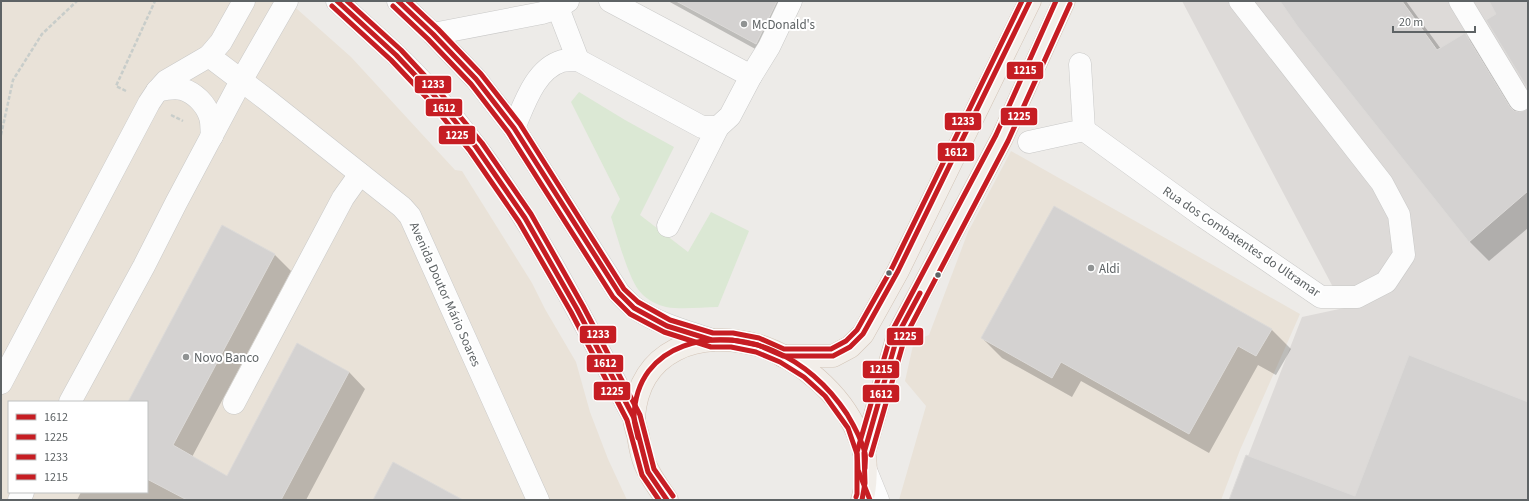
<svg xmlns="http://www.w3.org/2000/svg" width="1529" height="501" viewBox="0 0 1529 501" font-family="'Source Sans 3',sans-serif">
<rect width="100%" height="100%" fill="#edebe8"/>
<!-- commercial -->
<g fill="#e9e2d8" fill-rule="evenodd">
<path d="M1,1H288L351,57L455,170L462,171L532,283L545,309L576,362L590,412L608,459L627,500H1ZM9,402H147V492H9Z"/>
<path d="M1011,151L1300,314L1240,450L1221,500H899L926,406L905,381L914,341L929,335L968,232Z"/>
</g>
<!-- industrial -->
<path fill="#dddad8" d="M1182,1H1528V500H1231L1302,317L1344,308Z"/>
<!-- green -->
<path fill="#dbe8d4" d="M579,92L625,120L674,147L640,215L688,252L711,212L749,231L718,307C701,307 683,310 666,307C657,305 648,300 642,294C629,282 617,235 611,217L620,199L571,102Z"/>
<!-- shadow -->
<g fill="#0003">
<path d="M668,1H785L768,56Z"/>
<path d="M1281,1H1406L1441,49L1465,34L1484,54L1520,113L1528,110V228L1489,261L1469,241Z"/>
<path d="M274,254L291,271L192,457L227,477L298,345L349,372L365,389L306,500H77L81,492H147V402H129Z"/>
<path d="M1271,329L1291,349L1276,375L1258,365L1209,453L1081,381L1072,397L1002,358L982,338Z"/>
</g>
<!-- building -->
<g fill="#d4d2d1" stroke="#dcdad8">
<path d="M676,1H777L756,44Z"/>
<path d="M1280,1H1402L1437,50L1465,33L1510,107L1514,111L1520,112L1528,109V191L1469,242L1298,27Z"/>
<path d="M1489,1H1528V89L1486,20L1496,14Z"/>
<path d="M1054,206L1272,329L1256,356L1238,346L1189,434L1061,362L1052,378L981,338Z"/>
<path d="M222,225L275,254L173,445L227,476L297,343L349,372L281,500H187L147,479V402H128Z"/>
<path d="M1409,355L1528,402V500H1229L1246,455L1355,496Z"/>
<path d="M393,462L463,500H373Z"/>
</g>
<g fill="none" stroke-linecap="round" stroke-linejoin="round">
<defs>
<g id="minor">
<path d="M337,1C356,19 376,36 395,54C425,82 452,115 476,147C539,231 586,326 634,418"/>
<path d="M398,1L433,34L476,79L514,128L619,293C624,298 629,304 635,308C658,324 686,331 712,340"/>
<path d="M610,1L751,76L769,47L791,1"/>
<path d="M1460,1L1520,100"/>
<path d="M558,8L578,60"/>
<path d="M433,34L542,13L558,8L568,1"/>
<path d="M209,56L267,100L402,207L410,216L538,500"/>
<path d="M157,91C165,89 174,87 182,89C195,93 206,104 210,117C212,123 211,130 212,136"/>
<path d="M514,128C524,105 535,69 562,61C567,60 573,60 578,60L702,127H718L730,116L751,76"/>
<path d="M1084,130L1204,217L1321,297H1357L1386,282L1404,255L1399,215L1382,183L1240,1"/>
<path d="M1029,142L1084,130L1080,64"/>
<path d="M668,226L718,127"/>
<path d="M1,383L149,103L157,91L166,81L209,56L221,42L244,1"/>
<path d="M70,402L144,266L176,203L241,81L287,1"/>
<path d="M234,403L343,198L360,174"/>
<path d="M865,468L878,500"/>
<path d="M19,500L23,492"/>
</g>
<g id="major">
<path d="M783,356H833L850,347L863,334L898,271L1030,1"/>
<path d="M864,453L898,334L1002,138L1064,1"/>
<path d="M667,500C661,491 654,482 649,472C642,461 640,447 638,435C636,429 634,422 634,417C639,350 699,329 757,345C778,351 801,365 817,379C834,394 848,411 857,432C859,439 863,445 864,452C867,463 866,489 862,500"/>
</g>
</defs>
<!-- minor casing -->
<use href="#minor" stroke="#c9c9c8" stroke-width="23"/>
<!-- major casing -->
<use href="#major" stroke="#d3c5b8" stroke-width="23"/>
<!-- path -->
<g stroke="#c8cdca" stroke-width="2.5" stroke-dasharray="4 2" stroke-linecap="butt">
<path d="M126,91L116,86L155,1"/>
<path d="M171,115L183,121"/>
<path d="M1,135L13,80L42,34L77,1"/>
</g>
<!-- minor -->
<use href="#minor" stroke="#fcfcfc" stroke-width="22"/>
<!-- major -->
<use href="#major" stroke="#f2eee9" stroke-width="22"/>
<defs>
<g id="bus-1">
<path d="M337,1L396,55L433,94L476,147L525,218L577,309L634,418L648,472L667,500"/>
<path d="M398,1L433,34L476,79L514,128L619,293L634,308L667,326L712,340H732L758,345L783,356H833L850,347L863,334L898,271L1030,1"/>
<path d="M638,438C637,431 634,424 634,417C636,341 717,326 774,351C804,364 829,387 847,414C853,424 862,441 865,453C866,457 865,463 865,468"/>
<path d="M862,500L865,483L864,453L898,334L920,293"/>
</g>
<g id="bus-2">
<path d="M332,6L391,60L428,99L470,151L519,222L571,312L627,420L642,475L659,500"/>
<path d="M393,6L428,39L471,84L508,132L613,297L630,314L664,332L711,347H731L756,352L780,362L804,377L825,396L848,428L857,454V494L856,497"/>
<path d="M871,455L905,337L1008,141L1070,4"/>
</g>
<g id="bus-3">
<path d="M347,1L401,50L438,90L482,143L531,214L583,306L640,415L654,469L673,496"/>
<path d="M408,1L438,29L481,74L520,124L624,289L638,302L670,320L713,333H733L759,338L784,349H831L846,341L857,330L892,268L1022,1"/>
</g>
<path id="bus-4" d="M870,500L858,470L857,452L892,331L996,135L1056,1"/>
</defs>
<!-- bus-1 casing -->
<use href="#bus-1" stroke="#fff" stroke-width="8"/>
<!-- bus-2 casing -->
<use href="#bus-2" stroke="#fff" stroke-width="8"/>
<!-- bus-3 casing -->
<use href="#bus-3" stroke="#fff" stroke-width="8"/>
<!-- bus-4 casing -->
<use href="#bus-4" stroke="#fff" stroke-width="8"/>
<!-- bus-1 -->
<use href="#bus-1" stroke="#c61d23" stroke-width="5"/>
<!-- bus-2 -->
<use href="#bus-2" stroke="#c61d23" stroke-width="5"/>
<!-- bus-3 -->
<use href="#bus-3" stroke="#c61d23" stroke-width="5"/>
<!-- bus-4 -->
<use href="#bus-4" stroke="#c61d23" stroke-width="5"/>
</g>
<!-- markers -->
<g fill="#909393" stroke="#fff" stroke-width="1.5">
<circle cx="744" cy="24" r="4"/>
<circle cx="1091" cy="268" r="4"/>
<circle cx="186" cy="357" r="4"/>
</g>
<g fill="#5e6365" stroke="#fff" stroke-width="1.5">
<circle cx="889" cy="273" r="3.5"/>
<circle cx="938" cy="275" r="3.5"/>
</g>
<g text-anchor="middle" stroke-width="4" stroke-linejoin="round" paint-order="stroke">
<!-- poi labels -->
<g font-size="13" fill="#5e6365" stroke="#fff" text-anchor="start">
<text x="752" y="29">McDonald's</text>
<text x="1099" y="273">Aldi</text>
<text x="194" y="362">Novo Banco</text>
</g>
<!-- street labels -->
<g font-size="13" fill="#5e6365" stroke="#fff">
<text transform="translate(1242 241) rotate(34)" y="5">Rua dos Combatentes do Ultramar</text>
<text transform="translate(446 294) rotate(66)" y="5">Avenida Doutor Mário Soares</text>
</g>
</g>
<g stroke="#fff" stroke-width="1.5">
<rect x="1006" y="61" width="38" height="19" rx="4" fill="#c61d23"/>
<rect x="414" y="75" width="38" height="19" rx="4" fill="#c61d23"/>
<rect x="425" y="98" width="38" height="19" rx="4" fill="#c61d23"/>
<rect x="1000" y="107" width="38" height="19" rx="4" fill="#c61d23"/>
<rect x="944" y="112" width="38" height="19" rx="4" fill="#c61d23"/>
<rect x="438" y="125" width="38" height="20" rx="4" fill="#c61d23"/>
<rect x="937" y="142" width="38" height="20" rx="4" fill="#c61d23"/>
<rect x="579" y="325" width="38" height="19" rx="4" fill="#c61d23"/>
<rect x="886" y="327" width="38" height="19" rx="4" fill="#c61d23"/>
<rect x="586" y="354" width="38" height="19" rx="4" fill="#c61d23"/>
<rect x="862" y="360" width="38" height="19" rx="4" fill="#c61d23"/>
<rect x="593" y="381" width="38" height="20" rx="4" fill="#c61d23"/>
<rect x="862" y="384" width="38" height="19" rx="4" fill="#c61d23"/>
</g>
<g font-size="11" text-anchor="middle" font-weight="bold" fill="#fff">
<text x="1025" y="74">1215</text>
<text x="433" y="88">1233</text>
<text x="444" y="112">1612</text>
<text x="1019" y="120">1225</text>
<text x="963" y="125">1233</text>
<text x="457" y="139">1225</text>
<text x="956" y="156">1612</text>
<text x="598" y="338">1233</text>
<text x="905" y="340">1225</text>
<text x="605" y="367">1612</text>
<text x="881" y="373">1215</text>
<text x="612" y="395">1225</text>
<text x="881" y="398">1612</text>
</g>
<!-- border -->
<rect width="1529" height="501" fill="none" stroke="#5e6365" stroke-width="4"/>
<!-- legend -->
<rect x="8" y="401" width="140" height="92" fill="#ffffff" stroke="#bfc1c1"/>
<rect x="16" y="414" width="20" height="6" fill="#c61d23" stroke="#bfc1c1"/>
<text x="44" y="421" font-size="12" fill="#5e6365">1612</text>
<rect x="16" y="434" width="20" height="6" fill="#c61d23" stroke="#bfc1c1"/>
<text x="44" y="441" font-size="12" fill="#5e6365">1225</text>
<rect x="16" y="454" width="20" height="6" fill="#c61d23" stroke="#bfc1c1"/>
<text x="44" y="461" font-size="12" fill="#5e6365">1233</text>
<rect x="16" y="474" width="20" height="6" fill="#c61d23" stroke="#bfc1c1"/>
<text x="44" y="481" font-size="12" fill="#5e6365">1215</text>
<!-- scale -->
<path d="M1393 26v6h82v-6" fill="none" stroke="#5e6365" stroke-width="2"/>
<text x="1399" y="26" font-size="12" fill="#5e6365" stroke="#ffffff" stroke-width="3" paint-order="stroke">20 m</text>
</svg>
